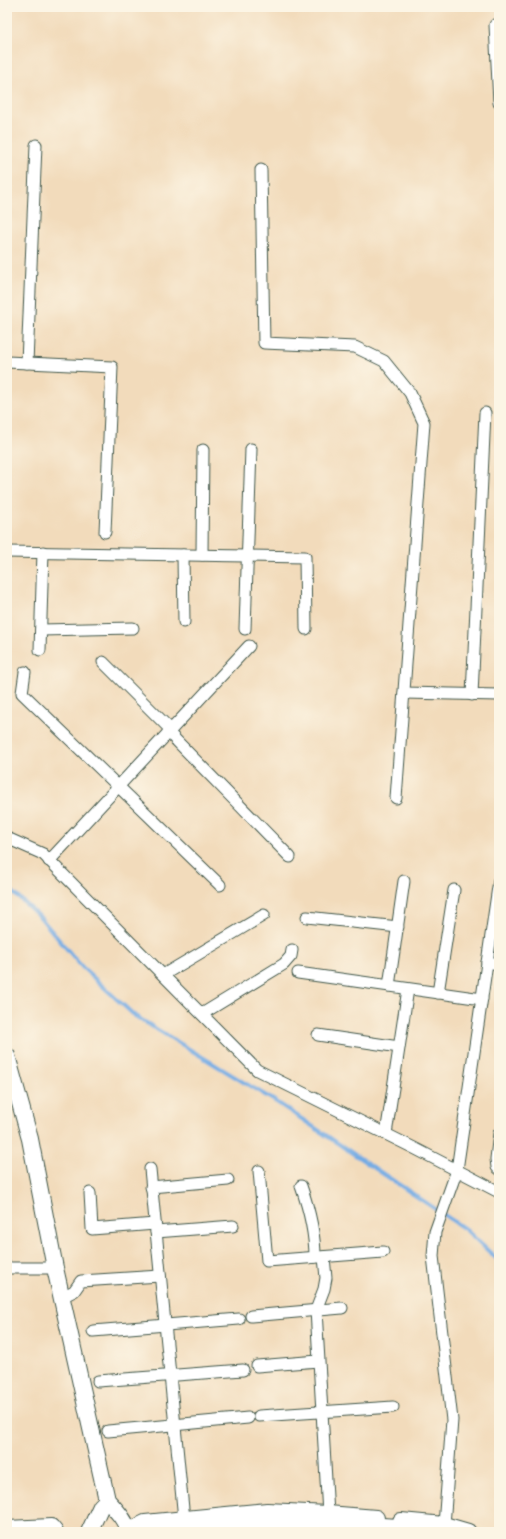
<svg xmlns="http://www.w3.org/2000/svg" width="506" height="1539" viewBox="0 0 506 1539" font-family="'IM FELL English',serif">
<rect width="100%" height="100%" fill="#fcf5e5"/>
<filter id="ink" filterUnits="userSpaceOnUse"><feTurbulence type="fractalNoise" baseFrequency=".025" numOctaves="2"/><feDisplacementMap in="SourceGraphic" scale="8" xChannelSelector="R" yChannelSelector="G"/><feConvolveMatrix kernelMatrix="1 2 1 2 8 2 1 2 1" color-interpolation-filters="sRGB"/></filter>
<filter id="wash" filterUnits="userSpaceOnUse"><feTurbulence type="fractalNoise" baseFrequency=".012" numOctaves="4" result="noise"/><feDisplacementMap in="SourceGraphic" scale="16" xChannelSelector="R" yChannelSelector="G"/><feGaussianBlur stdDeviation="0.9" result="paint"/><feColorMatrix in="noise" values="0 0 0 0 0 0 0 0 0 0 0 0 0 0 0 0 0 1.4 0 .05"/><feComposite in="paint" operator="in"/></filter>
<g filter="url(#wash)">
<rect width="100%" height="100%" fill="#f2dbbb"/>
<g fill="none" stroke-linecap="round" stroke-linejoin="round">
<!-- stream -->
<path stroke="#74ace4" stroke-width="4" d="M7,887L39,916L82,967L135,1016L278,1103L465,1229L499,1261"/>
</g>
</g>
<g filter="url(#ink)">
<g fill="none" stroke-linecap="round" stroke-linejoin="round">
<defs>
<g id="street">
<path d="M495,25L499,103"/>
<path d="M261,170L264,343L355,347L384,361L410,393L424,423L396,798"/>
<path d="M7,362L112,367L105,532"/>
<path d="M27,363L36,145"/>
<path d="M7,552L305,557L306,629"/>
<path d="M183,555L184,622"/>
<path d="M202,555L203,450"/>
<path d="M245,629L251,449"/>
<path d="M41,630L133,628"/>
<path d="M40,650L43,552"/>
<path d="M103,662L171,730"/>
<path d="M25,672L22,693L220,885"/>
<path d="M404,693L499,695"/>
<path d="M472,695L485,413"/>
<path d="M168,732L290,857"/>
<path d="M7,838L43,854L257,1070L414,1148L499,1192"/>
<path d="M49,861L249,646"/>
<path d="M307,917L398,927"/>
<path d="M487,962L499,964"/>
<path d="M298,973L482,999"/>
<path d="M163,975L264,915"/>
<path d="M389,986L404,881"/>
<path d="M438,993L454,890"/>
<path d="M202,1014L284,964L291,956L292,950"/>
<path d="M318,1035L399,1047"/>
<path d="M499,1133L496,1159L497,1167L499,1169"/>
<path d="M386,1134L408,989"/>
<path d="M150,1169L184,1519"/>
<path d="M259,1171L267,1261L383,1252"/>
<path d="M301,1186C309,1209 315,1233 315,1257"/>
<path d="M151,1187L228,1180"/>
<path d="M90,1193L92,1229L155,1224"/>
<path d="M156,1232L233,1226"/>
<path d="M324,1257L326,1278L324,1289L316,1310L328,1514"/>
<path d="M7,1268H55"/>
<path d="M62,1297L74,1291L81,1281L160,1276"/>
<path d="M251,1316L342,1308"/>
<path d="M93,1331L239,1319"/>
<path d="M257,1366L318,1361"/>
<path d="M98,1381L243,1370"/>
<path d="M259,1416L393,1407"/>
<path d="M108,1431L248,1418"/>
<path d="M445,1531L444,1525L452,1420L433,1256L435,1232L457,1170L499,880"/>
</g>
<g id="secondary">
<path d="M7,1056L30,1139L55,1268L107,1500C116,1510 125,1519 129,1532"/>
<path d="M401,1521L444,1525L468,1532"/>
<path d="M7,1529L51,1527L55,1532"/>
<path d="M89,1532L101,1506L107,1500"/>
<path d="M139,1532V1526L145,1523L267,1511L328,1514L376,1518"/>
</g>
<path id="highway" d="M166,1532L267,1522L408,1530L418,1532"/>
</defs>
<!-- street casing -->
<use href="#street" stroke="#3f5548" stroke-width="13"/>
<!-- secondary casing -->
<use href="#secondary" stroke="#3f5548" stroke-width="18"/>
<!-- highway casing -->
<use href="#highway" stroke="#3f5548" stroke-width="23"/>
<!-- street -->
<use href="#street" stroke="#fff" stroke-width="11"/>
<!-- secondary -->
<use href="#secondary" stroke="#fff" stroke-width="16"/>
<!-- highway -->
<use href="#highway" stroke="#fff" stroke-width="21"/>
</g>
</g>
<!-- margin -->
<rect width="506" height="1539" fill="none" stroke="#fcf5e5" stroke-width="24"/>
</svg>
